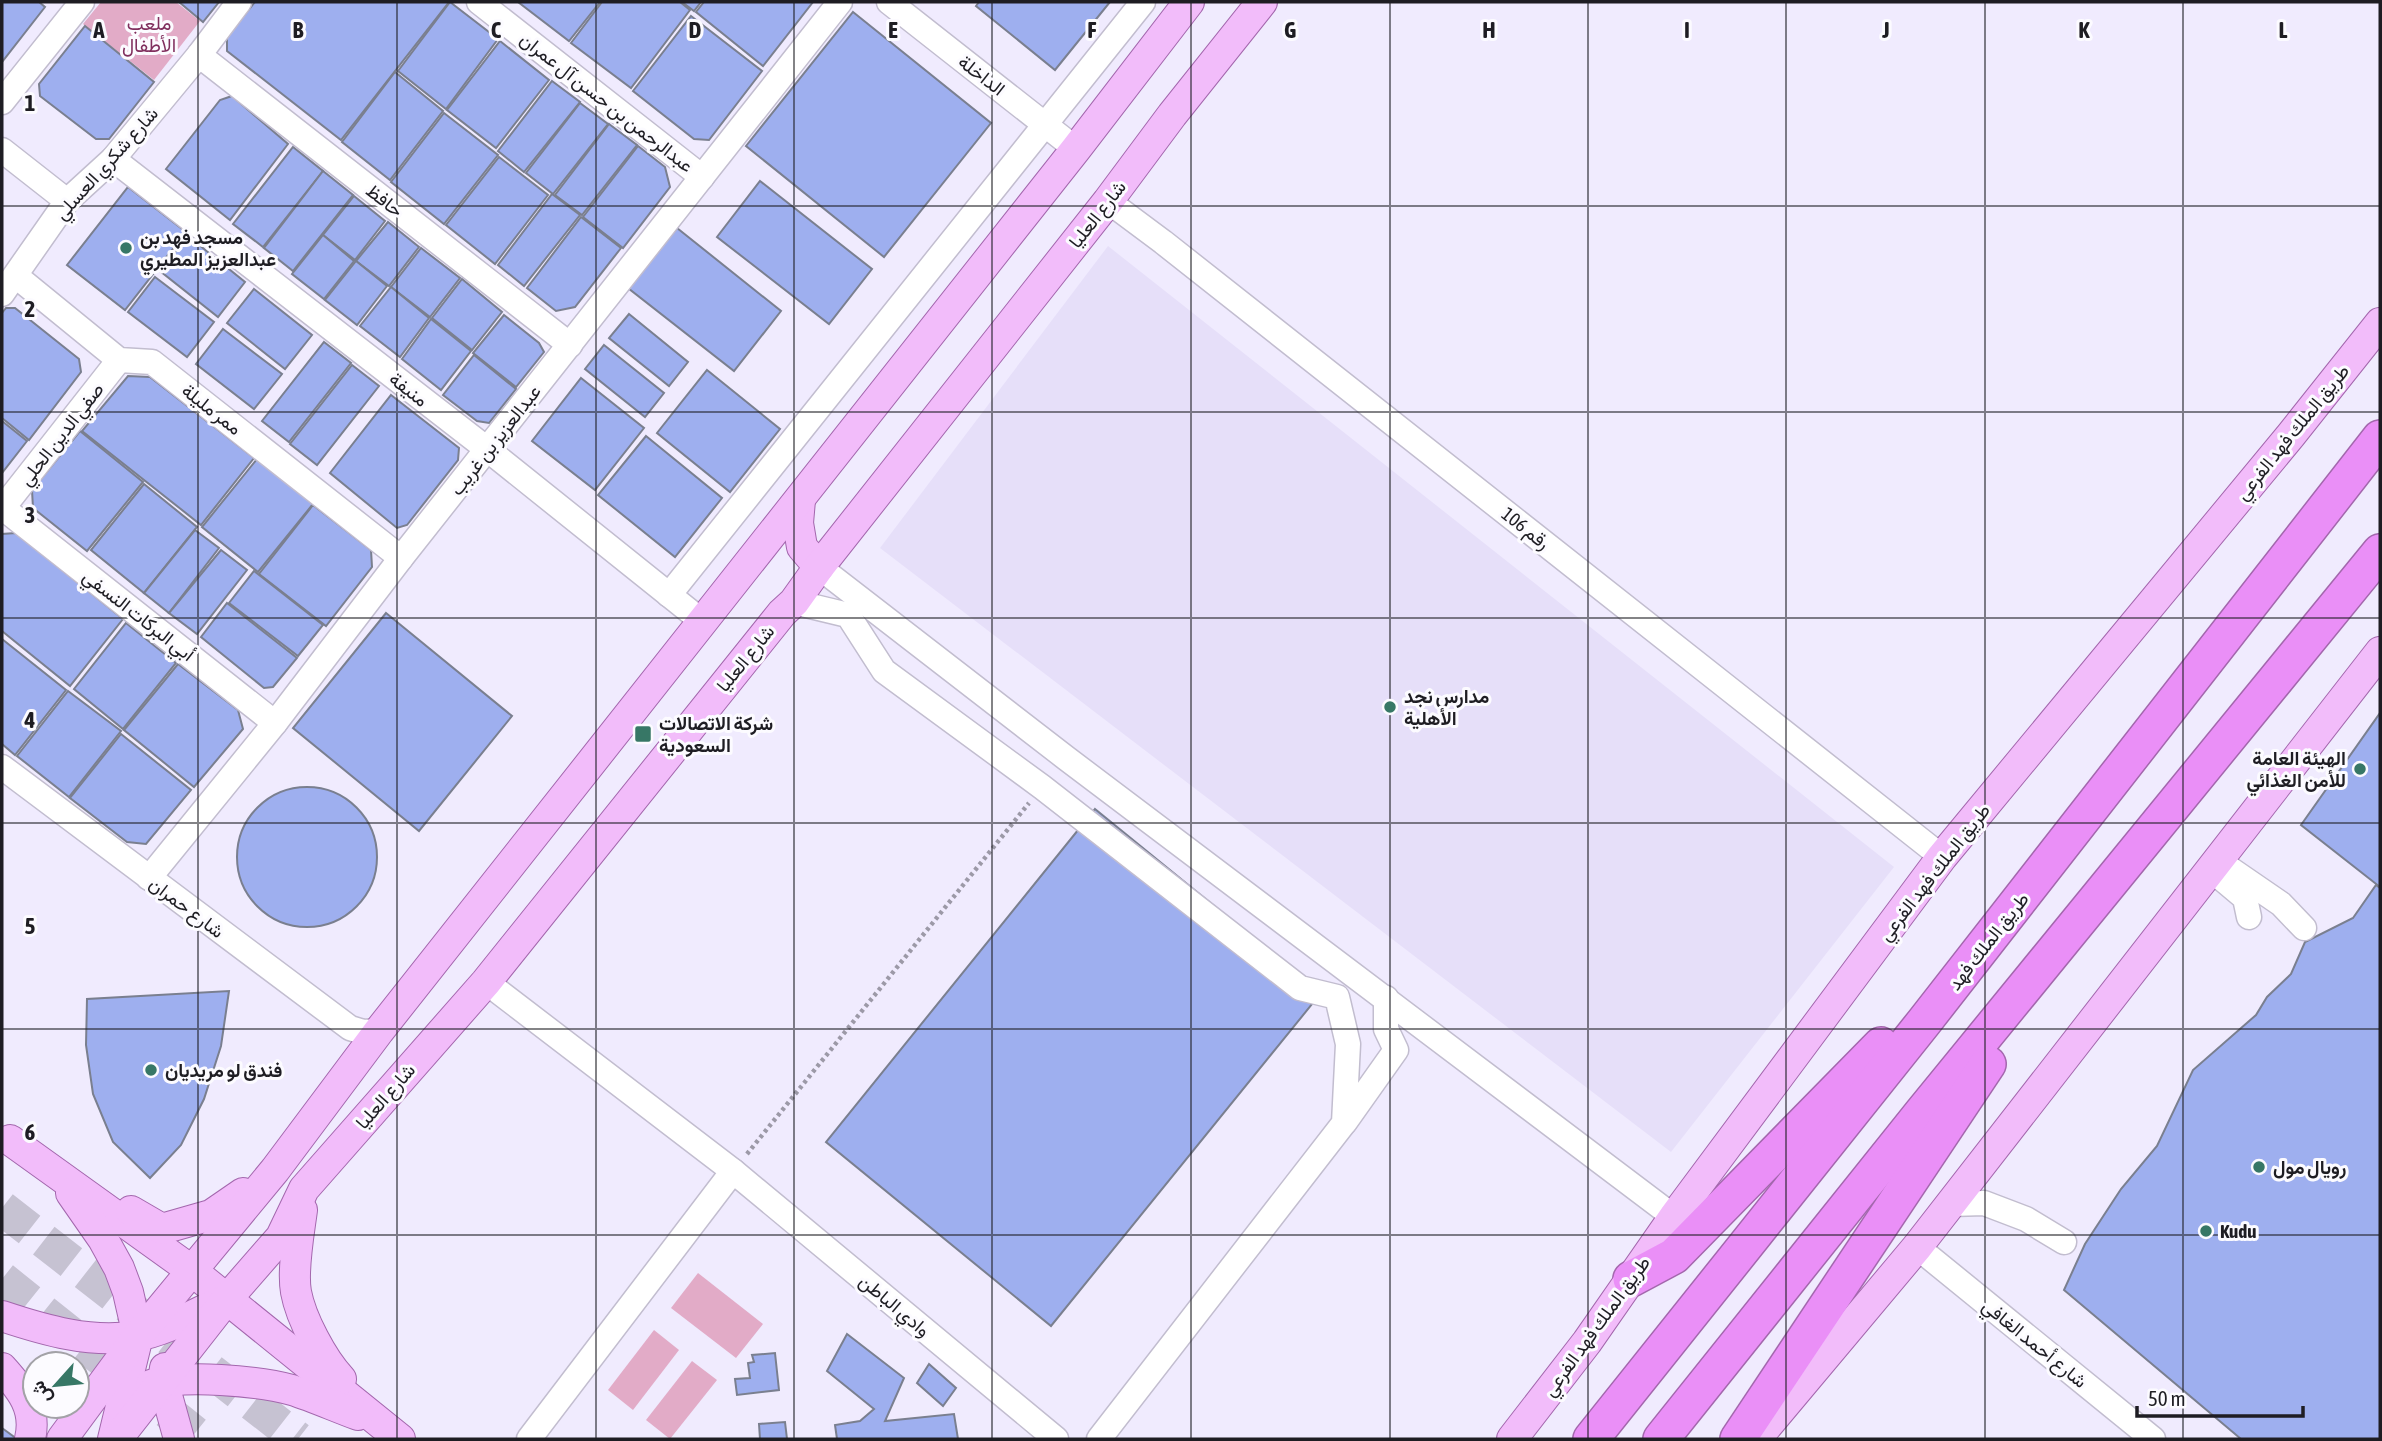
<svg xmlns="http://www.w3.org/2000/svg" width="2382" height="1441" viewBox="0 0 2382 1441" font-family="'Asap Condensed',Vazirmatn,sans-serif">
<rect width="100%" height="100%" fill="#f0ebfe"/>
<!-- built -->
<path fill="#e6dff9" d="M1108,246L1894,867L1671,1152L880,548Z"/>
<!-- green -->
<g fill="#e2abc7">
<path d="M101,2H176L200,21L154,80L83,24Z"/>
<path d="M698,1273L763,1324L736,1358L671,1308Z"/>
<path d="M654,1330L679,1350L633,1410L608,1390Z"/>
<path d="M692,1361L717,1380L670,1439L646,1420Z"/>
</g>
<!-- building -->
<g fill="#9eafef" stroke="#7a7f8f" stroke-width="2">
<path d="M2,2H39L45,7L2,62Z"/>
<path d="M179,2H219L203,22Z"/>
<path d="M255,2H449L341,140L227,51V37Z"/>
<path d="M450,2L498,39L446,109L398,71Z"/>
<path d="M518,2H600L569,41Z"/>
<path d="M602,2H680L690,10L631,88L571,43Z"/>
<path d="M682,2H701L694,11Z"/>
<path d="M704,2H813L763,66L696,12Z"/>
<path d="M979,2H1110L1055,70L976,6Z"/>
<path d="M853,12L991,123L884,257L746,146Z"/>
<path d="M691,16L762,71L709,140L694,139L633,91Z"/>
<path d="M85,26L154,82L109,139H96L40,96L39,84Z"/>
<path d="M500,41L549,80L496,148L447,110Z"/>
<path d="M395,72L443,111L390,180L342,142Z"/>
<path d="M552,81L580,102L524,172L498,151Z"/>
<path d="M232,96L288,144L230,220L166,169L220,100Z"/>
<path d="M580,103L608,124L553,194L526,173Z"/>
<path d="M444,113L498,155L444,224L391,182Z"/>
<path d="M609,124L637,145L582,215L555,195Z"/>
<path d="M638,146L665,167L670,187L623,248L583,217Z"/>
<path d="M293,147L323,171L263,247L233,224Z"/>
<path d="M499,157L548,195L495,264L446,225Z"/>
<path d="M323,171L353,195L293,271L264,248Z"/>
<path d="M760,181L872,269L829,324L717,237Z"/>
<path d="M128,187L186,232L125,310L67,265Z"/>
<path d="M552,194L580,215L524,286L498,265Z"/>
<path d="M354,196L385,221L355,260L323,235Z"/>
<path d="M581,217L621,248L575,307L556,311L527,288Z"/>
<path d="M388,222L419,247L389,286L356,261Z"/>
<path d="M677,228L781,311L734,371L628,288Z"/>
<path d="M323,235L354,261L324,299L292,274Z"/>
<path d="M188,236L245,282L218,317L160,271Z"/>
<path d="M421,248L460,278L430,317L391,287Z"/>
<path d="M356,261L387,286L357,325L325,300Z"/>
<path d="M155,277L214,322L187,357L128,312Z"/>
<path d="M462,279L502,312L472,350L432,318Z"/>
<path d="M391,287L429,318L400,357L360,326Z"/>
<path d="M254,289L312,335L285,369L227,323Z"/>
<path d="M6,308H15L79,359L81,372L29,440L2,418V313Z"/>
<path d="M629,314L688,362L669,386L609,338Z"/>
<path d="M504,315L539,343L544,352L516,387L473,353Z"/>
<path d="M431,319L471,351L441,390L402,359Z"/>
<path d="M223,329L282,374L254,409L196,364Z"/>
<path d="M324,342L351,363L289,442L262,421Z"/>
<path d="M604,345L664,393L645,417L585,369Z"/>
<path d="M474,355L516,389L489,423L477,421L443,395Z"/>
<path d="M352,365L379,386L317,465L290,444Z"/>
<path d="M707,370L780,429L730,492L657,433Z"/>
<path d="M128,376L150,377L254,458L201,525L82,431Z"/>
<path d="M581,378L644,428L595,490L532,441Z"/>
<path d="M391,395L459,448L458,460L407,525L397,528L330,473Z"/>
<path d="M2,421L27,441L2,473Z"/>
<path d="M80,431L143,482L87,551L33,508L32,490Z"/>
<path d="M646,436L722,498L675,557L598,495Z"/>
<path d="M257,459L313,504L258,572L202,527Z"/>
<path d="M144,484L197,527L144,593L91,550Z"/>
<path d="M313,505L371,550L372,567L326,626L259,574Z"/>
<path d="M195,530L219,548L169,613L144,593Z"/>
<path d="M16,533L123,619L70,686L2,631V534Z"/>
<path d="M221,550L247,570L197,634L169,613Z"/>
<path d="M254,571L323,625L298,656L229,603Z"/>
<path d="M227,603L297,658L273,687L264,688L201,637Z"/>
<path d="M386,613L512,716L419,831L293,728Z"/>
<path d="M126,623L176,663L123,729L74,689Z"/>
<path d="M2,639L66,690L15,755L2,744Z"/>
<path d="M178,664L238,710L243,729L194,787L124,730Z"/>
<path d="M68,691L121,731L69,797L17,756Z"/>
<path d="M2380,713V887L2301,825Z"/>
<path d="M121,734L191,790L146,844L127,842L70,798Z"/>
<circle cx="307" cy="857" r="70"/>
<path d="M1095,809L1321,993L1051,1326L826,1142Z"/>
<path d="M2376,885L2380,888V1439H2241L2064,1290L2085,1244L2121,1189L2157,1146L2193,1070L2256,1015L2267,997L2291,974L2305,942L2353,918Z"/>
<path d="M229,991L221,1046L204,1099L181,1145L150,1178L113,1142L93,1094L86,1045L87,999Z"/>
<path d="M847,1334L904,1378L885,1421L954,1414L958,1439H837L835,1425L860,1421L874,1409L827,1371Z"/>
<path d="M775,1353L779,1390L737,1395L735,1379L750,1378L748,1363L754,1362L752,1355Z"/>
<path d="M929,1364L956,1388L943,1406L917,1383Z"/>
<path d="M785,1422L787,1439H760L759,1424Z"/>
<path d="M2,1428L17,1439H2Z"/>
</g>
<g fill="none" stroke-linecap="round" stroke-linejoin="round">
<!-- highway-tunnel -->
<g stroke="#c6c2d2" stroke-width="35" stroke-dasharray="35 18" stroke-linecap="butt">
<path d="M2,1208L298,1439"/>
<path d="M2,1279L202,1439"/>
</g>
<defs>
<g id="minor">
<path d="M479,2L702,177"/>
<path d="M889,2L1076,149"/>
<path d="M199,55L570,345"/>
<path d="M2,102L82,2"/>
<path d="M2,150L67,201"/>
<path d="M113,159L487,449L703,622"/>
<path d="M1108,201L1163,242L1942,857"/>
<path d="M16,276L119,360L152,362L401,558"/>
<path d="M2,294L67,201L113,159L199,55L239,2"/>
<path d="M3,508L275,723"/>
<path d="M2,509L119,360"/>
<path d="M819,567L1066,758L1674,1217"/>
<path d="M669,595L1143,2"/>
<path d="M794,602L848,615L884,671L1042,787L1300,988L1337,997L1348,1044L1344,1123L1099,1439"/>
<path d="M2,767L350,1028L363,1032L379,1031"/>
<path d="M2217,860L2281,904L2304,928"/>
<path d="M2220,877L2245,898L2249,917"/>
<path d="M149,878L275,723L401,558L840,2"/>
<path d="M486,982L733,1171L1056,1439"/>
<path d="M1345,1122L1396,1050L1386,1029V998"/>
<path d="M1951,1204L1984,1203L2026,1219L2064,1242"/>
<path d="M1917,1247L2153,1439"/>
<path d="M529,1439L733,1171"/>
</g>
<g id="major">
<path d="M800,500L798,523L802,547L819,567"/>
<path d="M10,1140L191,1270L400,1439"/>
<path d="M71,1193L103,1239L119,1268L128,1292L138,1336L113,1439"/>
<path d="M302,1210C299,1233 292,1270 296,1292C301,1319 323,1360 341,1379"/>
<path d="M131,1211L162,1229L211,1215L243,1193"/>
<path d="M2,1316C44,1330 92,1344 136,1336C166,1331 196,1313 223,1301"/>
<path d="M2,1368C22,1390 37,1409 30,1439"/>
<path d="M165,1368L163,1381L179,1439"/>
<path d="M151,1385C183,1374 258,1381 292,1390C314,1397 336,1407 358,1415"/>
<path d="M62,1439L138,1336L275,1170L379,1031L1076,149L1189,2"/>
<path d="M117,1439L226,1300L281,1237L304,1189L486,982L782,613L794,602L819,567L1108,201L1172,115L1262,2"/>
<path d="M1512,1439L1587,1342L1674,1217L1942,857L2291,435L2380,323"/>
<path d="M1756,1439L1917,1247L2380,652"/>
</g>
<g id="highway">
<path d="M1631,1279L1674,1256L1881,1045"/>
<path d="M1591,1439L1924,1022L2380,438"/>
<path d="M1661,1439L1921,1114L2380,552"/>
<path d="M1738,1439L1988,1064"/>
</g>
</defs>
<!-- minor casing -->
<use href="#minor" stroke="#c2bdcf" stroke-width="27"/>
<!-- major casing -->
<use href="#major" stroke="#a367ad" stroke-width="32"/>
<!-- highway casing -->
<use href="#highway" stroke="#a367ad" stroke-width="38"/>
<!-- path -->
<path stroke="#9c99a7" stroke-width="4.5" stroke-dasharray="3.5 3.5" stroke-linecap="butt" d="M747,1154L1029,803"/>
<!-- minor -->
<use href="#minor" stroke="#fff" stroke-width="24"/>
<!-- major -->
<use href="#major" stroke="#f2bcfa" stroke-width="30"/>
<!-- highway -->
<use href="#highway" stroke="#ea8ff7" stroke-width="35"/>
</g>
<!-- grid -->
<path fill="none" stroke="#1e1d23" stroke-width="2" stroke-opacity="0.55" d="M198,2V1439M397,2V1439M596,2V1439M794,2V1439M992,2V1439M1191,2V1439M1390,2V1439M1588,2V1439M1786,2V1439M1985,2V1439M2183,2V1439M2,206H2380M2,412H2380M2,618H2380M2,823H2380M2,1029H2380M2,1235H2380"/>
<!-- markers -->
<g fill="#377766" stroke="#fcfbff" stroke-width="2.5">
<circle cx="126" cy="248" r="7"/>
<circle cx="1390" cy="707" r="7"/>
<rect x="634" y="725" width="18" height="18" rx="3.5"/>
<circle cx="2360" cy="769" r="7"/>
<circle cx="151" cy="1070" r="7"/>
<circle cx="2259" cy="1167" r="7"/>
<circle cx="2206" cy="1231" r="7"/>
</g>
<g text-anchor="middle" stroke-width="6" stroke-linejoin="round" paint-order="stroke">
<!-- park labels -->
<g font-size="19" fill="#802f5e" stroke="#fcfbff">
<text x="149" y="30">ملعب<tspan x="149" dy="22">الأطفال</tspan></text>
</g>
<!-- street labels -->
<g font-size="19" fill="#1e1d23" stroke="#fcfbff">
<text transform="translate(982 75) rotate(38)" y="7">الداخلة</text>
<text transform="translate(607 102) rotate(38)" y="7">عبدالرحمن بن حسن آل عمران</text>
<text transform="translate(106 163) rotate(-48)" y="7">شارع شكري العسلي</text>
<text transform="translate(385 200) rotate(38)" y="7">حافظ</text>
<text transform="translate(1097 214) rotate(-52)" y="7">شارع العليا</text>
<text transform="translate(409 389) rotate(38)" y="7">منيفة</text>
<text transform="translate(212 409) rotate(38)" y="7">ممر مليلة</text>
<text transform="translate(2292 432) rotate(-51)" y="7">طريق الملك فهد الفرعي</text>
<text transform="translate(61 434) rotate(-52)" y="7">صفي الدين الحلي</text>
<text transform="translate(495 440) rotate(-52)" y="7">عبدالعزيز بن غريب</text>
<text transform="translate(1526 528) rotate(38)" y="7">رقم 106</text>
<text transform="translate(139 615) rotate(38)" y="7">أبي البركات النسفي</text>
<text transform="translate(745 658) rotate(-51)" y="7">شارع العليا</text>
<text transform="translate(1934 872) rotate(-52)" y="7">طريق الملك فهد الفرعي</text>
<text transform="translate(187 907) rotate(37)" y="7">شارع حمران</text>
<text transform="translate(1988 941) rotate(-52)" y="7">طريق الملك فهد</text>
<text transform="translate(385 1096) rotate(-49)" y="7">شارع العليا</text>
<text transform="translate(895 1305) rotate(40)" y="7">وادي الباطن</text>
<text transform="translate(1596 1326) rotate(-54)" y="7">طريق الملك فهد الفرعي</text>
<text transform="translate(2035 1343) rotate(39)" y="7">شارع أحمد الغافي</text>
</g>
<!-- poi labels -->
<g font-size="19" font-weight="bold" fill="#1e1d23" stroke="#fcfbff" text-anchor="start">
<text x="140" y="244">مسجد فهد بن<tspan x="140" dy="22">عبدالعزيز المطيري</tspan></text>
<text x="1404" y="703">مدارس نجد<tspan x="1404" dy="22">الأهلية</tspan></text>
<text x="659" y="730">شركة الاتصالات<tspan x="659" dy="22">السعودية</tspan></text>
<text x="2346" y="765" text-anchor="end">الهيئة العامة<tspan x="2346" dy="22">للأمن الغذائي</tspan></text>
<text x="165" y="1077">فندق لو مريديان</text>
<text x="2273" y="1174">رويال مول</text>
<text x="2220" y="1238">Kudu</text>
</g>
</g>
<g font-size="23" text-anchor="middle" font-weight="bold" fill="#1e1d23" stroke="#fcfbff" stroke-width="6" stroke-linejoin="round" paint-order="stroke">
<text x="99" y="38">A</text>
<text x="298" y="38">B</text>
<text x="496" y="38">C</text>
<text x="695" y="38">D</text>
<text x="893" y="38">E</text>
<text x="1092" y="38">F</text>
<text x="1290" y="38">G</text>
<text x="1489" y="38">H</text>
<text x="1687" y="38">I</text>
<text x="1886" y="38">J</text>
<text x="2084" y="38">K</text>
<text x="2283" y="38">L</text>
<text x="30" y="111">1</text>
<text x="30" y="317">2</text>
<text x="30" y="523">3</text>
<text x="30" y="728">4</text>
<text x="30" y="934">5</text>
<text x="30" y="1140">6</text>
</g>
<!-- border -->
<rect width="2382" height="1441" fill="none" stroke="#1e1d23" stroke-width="7"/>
<!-- north arrow -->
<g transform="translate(56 1385) rotate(243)"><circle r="33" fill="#fcfbff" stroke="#a3a2a7" stroke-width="2"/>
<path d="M0-5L12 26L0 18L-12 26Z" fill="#377766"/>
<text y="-10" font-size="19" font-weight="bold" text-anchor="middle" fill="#1e1d23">ش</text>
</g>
<!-- scale -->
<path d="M2137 1406v10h166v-10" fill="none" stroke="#1e1d23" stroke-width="3.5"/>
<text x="2148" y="1406" font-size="21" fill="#1e1d23" stroke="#fcfbff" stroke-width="5" paint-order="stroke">50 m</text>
</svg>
